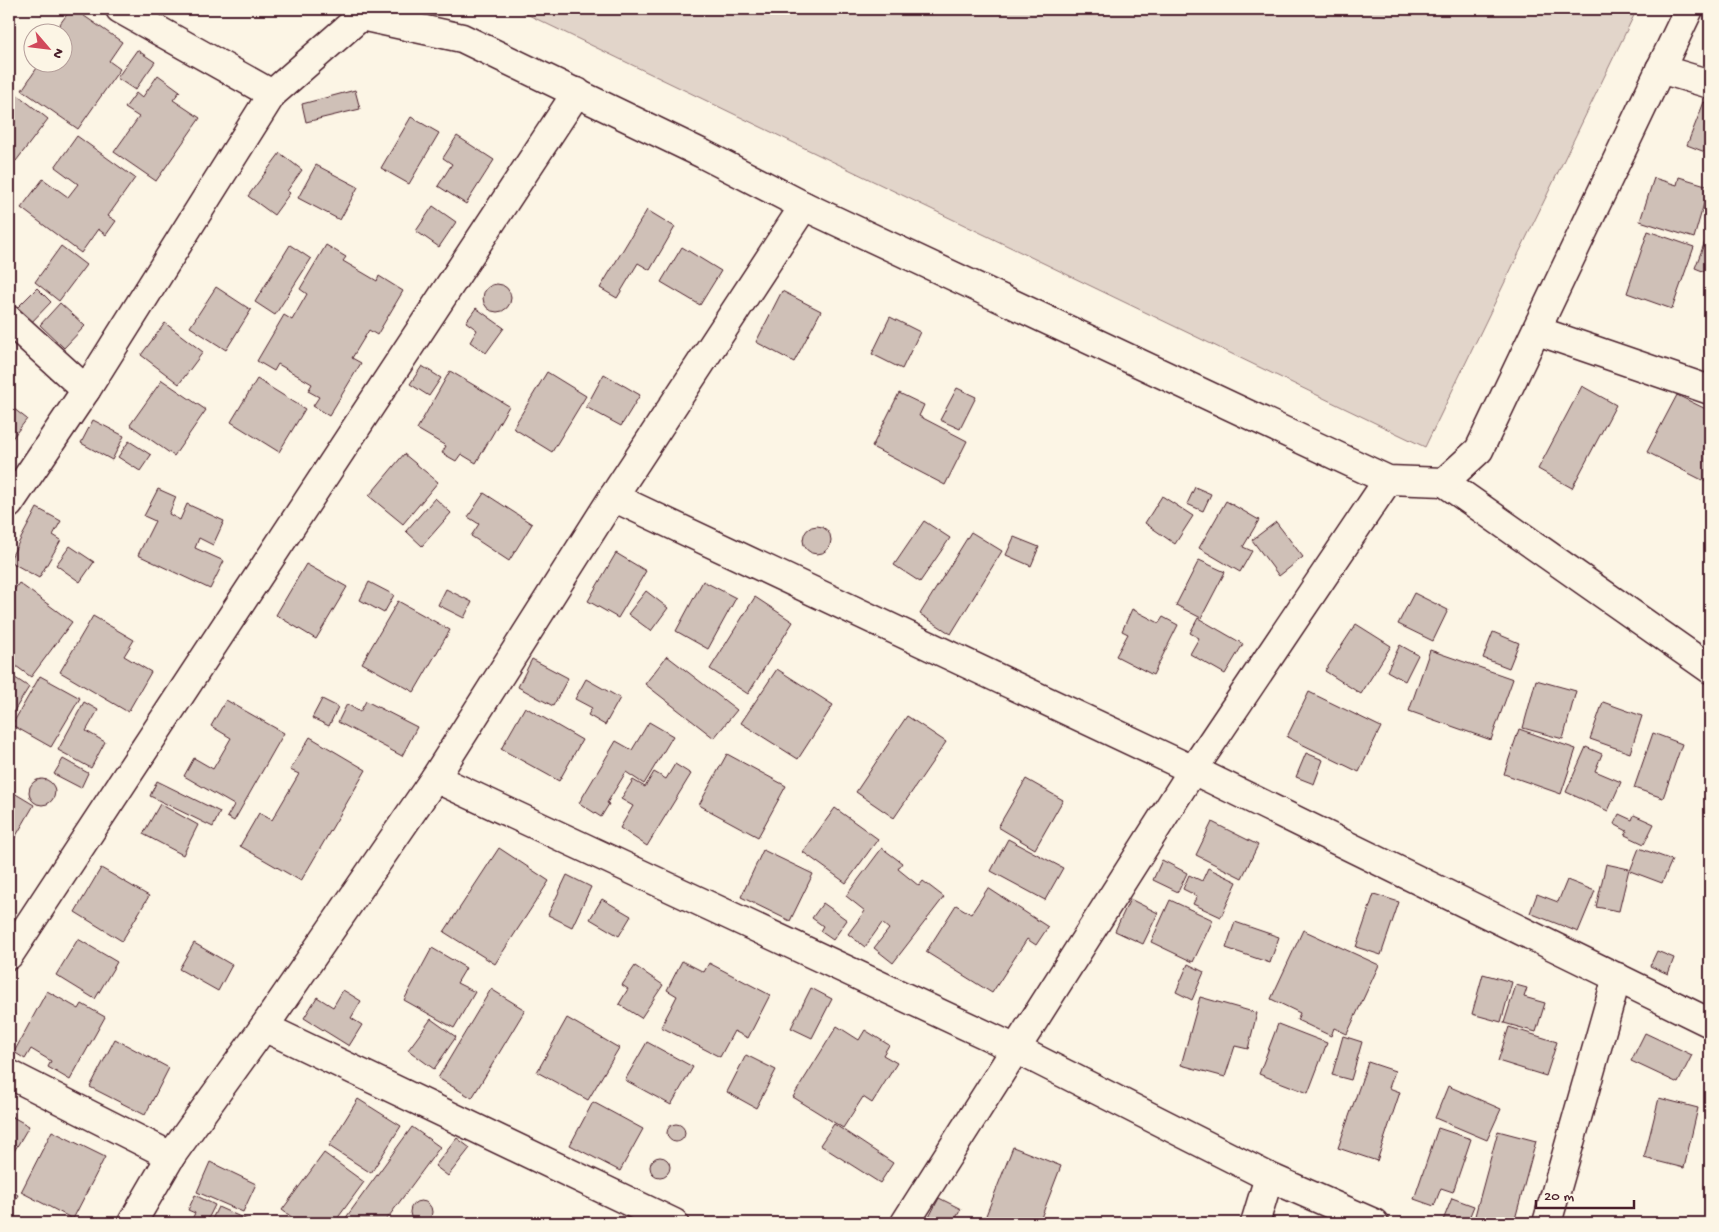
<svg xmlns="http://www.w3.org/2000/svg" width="1719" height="1232" viewBox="0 0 1719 1232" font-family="'Gochi Hand',sans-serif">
<rect width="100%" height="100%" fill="#fcf5e5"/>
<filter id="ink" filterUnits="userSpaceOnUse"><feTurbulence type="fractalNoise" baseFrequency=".02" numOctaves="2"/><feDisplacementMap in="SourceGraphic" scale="10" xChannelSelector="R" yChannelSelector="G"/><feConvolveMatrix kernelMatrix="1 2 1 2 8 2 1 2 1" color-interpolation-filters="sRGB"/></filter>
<g filter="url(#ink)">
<!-- green -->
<path fill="#e2d5ca" stroke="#967a7a" d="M516,9H1637L1425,447Z"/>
<!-- building -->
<g fill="#cfc0b7" stroke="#4a1f2b">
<path d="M71,9H74L122,42L109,61L120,69L78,129L22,90L41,62H62V32H54Z"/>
<path d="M137,50L155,62L135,90L117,78Z"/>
<path d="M158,75L180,91L173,100L200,118L156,181L114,152L139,117L125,108L136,93L142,98Z"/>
<path d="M9,88L48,119L16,161L9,156Z"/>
<path d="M355,90L360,109L306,122L302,104Z"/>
<path d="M1704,102L1710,104V154L1687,145Z"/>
<path d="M411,117L439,133L409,184L381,168Z"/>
<path d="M77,136L135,178L108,216L116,221L106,235L98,229L81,253L21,208L43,179L68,197L78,184L55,167Z"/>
<path d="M457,136L494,160L466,204L438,186L452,164L443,158Z"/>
<path d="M280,153L302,170L287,191L290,193L274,215L248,196Z"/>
<path d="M316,165L358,187L340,220L298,198Z"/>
<path d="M1679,177L1709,186L1694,238L1640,221L1654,178L1677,185Z"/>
<path d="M433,206L456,222L439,247L416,231Z"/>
<path d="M1710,207V228L1704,226Z"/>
<path d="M647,210L675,227L650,270L638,263L617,298L600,288Z"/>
<path d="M1648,231L1694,247L1672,309L1627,293Z"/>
<path d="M1706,239L1710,240V274L1695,268Z"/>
<path d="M290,245L311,259L275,315L255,302Z"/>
<path d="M326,245L346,257L343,261L377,281L379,276L403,291L377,335L369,330L352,358L361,363L329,416L313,406L319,397L308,391L312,384L278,364L274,371L257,361L284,315L292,320L307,294L300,289Z"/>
<path d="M61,246L86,265L59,301L35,282Z"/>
<path d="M682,247L721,271L700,305L661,282Z"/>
<circle cx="497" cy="298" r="14"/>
<path d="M216,287L251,310L226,350L190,327Z"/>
<path d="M37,288L51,302L28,326L13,312Z"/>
<path d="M782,291L821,311L794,362L756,342Z"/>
<path d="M60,303L85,326L64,348L40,325Z"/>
<path d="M476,308L504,328L486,353L470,342L477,330L466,322Z"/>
<path d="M890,317L920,332L902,369L872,354Z"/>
<path d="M165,323L203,352L179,384L141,355Z"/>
<path d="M422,366L441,378L429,396L410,384Z"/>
<path d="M450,371L509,406L476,463L461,454L456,461L442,453L446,446L417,429Z"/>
<path d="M547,372L586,396L552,452L513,428Z"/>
<path d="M604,374L640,395L621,426L586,407Z"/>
<path d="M257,379L305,409L279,452L231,422Z"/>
<path d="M162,380L206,410L174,456L130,425Z"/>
<path d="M1582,386L1616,405L1572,488L1538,469Z"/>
<path d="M957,388L976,397L960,429L940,420Z"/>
<path d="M899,393L924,405L919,416L967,441L945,485L872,447Z"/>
<path d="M1677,395L1710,411V473L1706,482L1647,452Z"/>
<path d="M9,405L27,419L10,441L9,439Z"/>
<path d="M93,420L124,436L112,460L81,443Z"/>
<path d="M129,441L151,455L140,471L118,457Z"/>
<path d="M404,454L438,482L403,524L369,496Z"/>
<path d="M1195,487L1211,494L1203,511L1187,504Z"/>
<path d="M158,489L176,497L169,514L180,520L187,504L224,521L213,545L199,538L195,548L224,561L210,589L138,555L155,521L144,516Z"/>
<path d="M484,493L532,524L509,561L471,536L479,524L468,517Z"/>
<path d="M1162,496L1193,516L1175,544L1145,523Z"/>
<path d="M435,498L451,513L422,546L406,531Z"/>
<path d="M1226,501L1259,520L1243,547L1252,551L1240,572L1199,548Z"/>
<path d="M37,508L61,521L53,535L61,540L39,578L9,561Z"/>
<path d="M924,521L950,538L920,582L894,565Z"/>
<path d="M1276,522L1303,557L1279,576L1252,540Z"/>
<circle cx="817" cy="540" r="14"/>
<path d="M971,532L1002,551L951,634L920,614Z"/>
<path d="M1014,537L1039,547L1031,566L1006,555Z"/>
<path d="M70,546L94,562L80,582L56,565Z"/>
<path d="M616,553L646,571L618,618L588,601Z"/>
<path d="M1199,560L1225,572L1201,618L1176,605Z"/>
<path d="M306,564L347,587L316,639L276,615Z"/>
<path d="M703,581L736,598L708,649L676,631Z"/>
<path d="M369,582L394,595L384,613L360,600Z"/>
<path d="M19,583L72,622L31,677L9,661V597Z"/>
<path d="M446,589L472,602L464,618L438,605Z"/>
<path d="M646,591L668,608L651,631L628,614Z"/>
<path d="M1414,593L1448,610L1433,641L1398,624Z"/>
<path d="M755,597L793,622L748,694L710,669Z"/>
<path d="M398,601L450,630L414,692L362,663Z"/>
<path d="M1132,609L1159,623L1163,617L1178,625L1153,675L1116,656L1128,634L1122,631Z"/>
<path d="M93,616L134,640L124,656L151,672L128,712L60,672Z"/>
<path d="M1198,618L1243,644L1225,674L1190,654L1199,638L1190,633Z"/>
<path d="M1356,624L1391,646L1361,694L1325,671Z"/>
<path d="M1493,632L1519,643L1509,668L1483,658Z"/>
<path d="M1400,645L1418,655L1405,681L1387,671Z"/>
<path d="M1430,650L1513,679L1491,740L1409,711Z"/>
<path d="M667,656L737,710L714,738L645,684Z"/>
<path d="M532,659L568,678L553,706L518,687Z"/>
<path d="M777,669L833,705L798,759L741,723Z"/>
<path d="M9,674L29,687L9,719Z"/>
<path d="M40,676L80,698L51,747L12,725Z"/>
<path d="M586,679L620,698L605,725L588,715L592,708L575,699Z"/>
<path d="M1536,680L1576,691L1563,739L1523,728Z"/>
<path d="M1309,692L1381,727L1359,772L1287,737Z"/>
<path d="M322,699L338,707L329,726L312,718Z"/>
<path d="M226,700L284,733L234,821L227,817L234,805L184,776L194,758L213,769L231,738L211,726Z"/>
<path d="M366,701L417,727L402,756L338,722L347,704L360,712Z"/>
<path d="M84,702L98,710L86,731L105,742L91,768L58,750Z"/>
<path d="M1603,702L1642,716L1630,753L1590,739Z"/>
<path d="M525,707L582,740L559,781L501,749Z"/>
<path d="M907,716L946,742L894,818L856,792Z"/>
<path d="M649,722L673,736L644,784L626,772L607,803L609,804L601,817L579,803L616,741L632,750Z"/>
<path d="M1519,729L1576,749L1561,794L1504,774Z"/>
<path d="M1653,733L1682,744L1663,798L1634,788Z"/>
<path d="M310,737L366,770L301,881L240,846L259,813L272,820L299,774L290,770Z"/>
<path d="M1586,747L1602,754L1595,771L1621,782L1608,811L1566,792Z"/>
<path d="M1306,753L1323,760L1314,784L1296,777Z"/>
<path d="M727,754L786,786L758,837L699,805Z"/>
<path d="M63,759L88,773L81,788L54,774Z"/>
<path d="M675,764L691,774L647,846L620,828L633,806L621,799L633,780L645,787L654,772L666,779Z"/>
<path d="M1026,779L1063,800L1035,849L998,827Z"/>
<circle cx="42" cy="792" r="13"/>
<path d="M157,781L220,812L213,827L150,796Z"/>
<path d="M9,790L34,805L9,848Z"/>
<path d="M160,804L198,825L183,855L143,834Z"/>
<path d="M835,808L878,839L846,883L803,852Z"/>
<path d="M1619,814L1632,820L1634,815L1654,824L1644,844L1625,835L1627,831L1614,824Z"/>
<path d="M1212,822L1258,845L1242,878L1196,855Z"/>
<path d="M1008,839L1063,868L1045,900L991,871Z"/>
<path d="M499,848L549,881L495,964L444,932Z"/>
<path d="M882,848L902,863L898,869L919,886L923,881L944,897L893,963L874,948L889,929L882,923L865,947L848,934L865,911L846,896Z"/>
<path d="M1639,848L1672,860L1662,883L1630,871Z"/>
<path d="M763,850L813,874L790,921L741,897Z"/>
<path d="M1162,860L1187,873L1178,892L1153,880Z"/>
<path d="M1606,864L1629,869L1619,911L1596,907Z"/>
<path d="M101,868L149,896L122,941L75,912Z"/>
<path d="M1208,868L1237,882L1221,917L1193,904L1197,896L1183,889L1189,875L1202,881Z"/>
<path d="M567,875L591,887L572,927L548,915Z"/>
<path d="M1567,880L1595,891L1578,932L1530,913L1537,894L1558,902Z"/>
<path d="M988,888L1048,927L1036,945L1027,939L992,993L926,952L956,905L971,914Z"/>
<path d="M1374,894L1399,902L1381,955L1356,947Z"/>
<path d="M602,899L631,916L619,936L590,919Z"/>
<path d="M1130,899L1158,913L1143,944L1115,931Z"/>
<path d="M1170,900L1213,920L1193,962L1151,942Z"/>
<path d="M823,903L847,920L833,940L820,931L823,926L812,918Z"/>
<path d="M1235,922L1279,937L1270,963L1226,948Z"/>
<path d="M1303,930L1379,965L1347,1034L1334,1028L1331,1036L1297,1020L1300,1013L1271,999Z"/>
<path d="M78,939L117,962L95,999L56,975Z"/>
<path d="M194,943L232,965L218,991L179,969Z"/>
<path d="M432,948L466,968L457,983L475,992L454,1028L404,1000Z"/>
<path d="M1657,951L1674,958L1668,974L1650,966Z"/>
<path d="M682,961L704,972L709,963L770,995L748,1038L734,1031L720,1057L661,1027L677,996L667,990Z"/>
<path d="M1188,964L1204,972L1192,1000L1176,992Z"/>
<path d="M635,966L663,985L641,1018L619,1004L628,989L622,985Z"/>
<path d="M1483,974L1512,982L1501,1022L1472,1014Z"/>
<path d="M1516,985L1527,988L1524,997L1545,1003L1536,1032L1504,1023Z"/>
<path d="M811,988L832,999L812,1038L791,1028Z"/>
<path d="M491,989L525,1010L472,1098L438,1078Z"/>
<path d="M343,990L361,1001L351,1018L362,1025L349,1046L304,1018L317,997L333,1007Z"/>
<path d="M47,991L79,1009L82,1004L105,1017L70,1080L48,1067L51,1061L31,1049L25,1059L14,1052Z"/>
<path d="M1200,997L1257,1013L1248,1049L1235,1046L1225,1077L1181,1065Z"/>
<path d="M567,1018L619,1048L588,1100L537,1072Z"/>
<path d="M431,1019L456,1037L434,1069L408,1050Z"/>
<path d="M1278,1024L1327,1043L1308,1093L1259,1074Z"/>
<path d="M837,1026L859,1040L865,1030L889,1045L883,1055L897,1063L872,1103L863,1097L843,1128L793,1097Z"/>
<path d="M1509,1027L1557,1042L1546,1076L1498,1061Z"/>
<path d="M1645,1033L1692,1055L1678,1083L1631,1061Z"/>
<path d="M1343,1036L1362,1042L1351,1080L1332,1075Z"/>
<path d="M115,1039L169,1068L145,1115L90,1087Z"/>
<path d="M647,1042L693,1067L671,1105L625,1080Z"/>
<path d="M746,1055L776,1070L756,1108L727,1092Z"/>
<path d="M1368,1062L1395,1071L1389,1088L1400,1092L1377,1161L1338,1148Z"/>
<path d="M1448,1086L1501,1109L1487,1140L1435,1118Z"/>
<path d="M1659,1098L1698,1108L1684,1168L1644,1158Z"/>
<path d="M358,1099L401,1126L371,1173L329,1146Z"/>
<path d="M593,1102L643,1129L620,1171L570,1145Z"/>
<path d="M9,1115L29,1126L9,1160L14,1163L9,1173Z"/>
<circle cx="676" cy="1133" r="9"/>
<path d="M834,1124L893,1163L880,1183L820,1145Z"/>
<path d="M412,1127L440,1147L384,1223H342Z"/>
<path d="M1438,1128L1471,1139L1453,1192L1441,1188L1434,1206L1414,1199Z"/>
<path d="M52,1131L105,1157L73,1219L21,1192Z"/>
<path d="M1498,1131L1536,1141L1514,1223H1473Z"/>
<path d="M457,1138L470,1148L448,1176L435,1166Z"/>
<path d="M1013,1147L1061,1166L1039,1223H983Z"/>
<path d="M324,1153L364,1182L334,1223H300L282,1210Z"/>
<circle cx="660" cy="1167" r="10"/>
<path d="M210,1162L256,1184L243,1212L197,1192Z"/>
<path d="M9,1189L18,1195L9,1210Z"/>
<path d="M195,1195L215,1205L206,1223H196L191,1221L195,1213L188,1210Z"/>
<path d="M939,1198L961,1209L953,1223H926Z"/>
<path d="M1452,1198L1474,1206L1467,1223H1442Z"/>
<circle cx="421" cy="1212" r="11"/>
<path d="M218,1207L254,1223H210Z"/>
</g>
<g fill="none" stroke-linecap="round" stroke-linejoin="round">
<defs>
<g id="minor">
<path d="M120,9L272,94"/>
<path d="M1660,69L1710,84"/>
<path d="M9,320L86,390"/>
<path d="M1538,331L1710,390"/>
<path d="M1444,482L1710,669"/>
<path d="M613,497L1193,770L1710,1023"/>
<path d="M9,504L86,390L272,94L361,16L462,38L703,154L804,206L1388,480L1444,482L1479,450L1689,9"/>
<path d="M435,778L1016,1049L1269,1177L1374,1223"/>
<path d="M9,955L577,92"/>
<path d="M264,1027L674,1223"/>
<path d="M9,1074L171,1156"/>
<path d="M132,1223L171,1156L264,1027L435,778L613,497L804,206"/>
<path d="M905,1223L1193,770L1388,480"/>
<path d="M1255,1223L1269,1177"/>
<path d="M1547,1223L1617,977"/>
</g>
</defs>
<!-- minor casing -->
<use href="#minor" stroke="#4a1f2b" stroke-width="31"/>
<!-- minor -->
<use href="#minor" stroke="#fcf5e5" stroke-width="28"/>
</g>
</g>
<!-- margin -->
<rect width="1719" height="1232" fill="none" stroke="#fcf5e5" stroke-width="30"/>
<rect x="15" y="15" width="1689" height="1202" fill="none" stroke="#4a1f2b" stroke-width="2" filter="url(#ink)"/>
<!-- north arrow -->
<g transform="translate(48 48) rotate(118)"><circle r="24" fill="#fcf5e5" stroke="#b59f9b"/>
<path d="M0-4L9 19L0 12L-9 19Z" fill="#d1495b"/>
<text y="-8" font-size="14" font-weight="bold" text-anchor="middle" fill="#4a1f2b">N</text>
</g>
<!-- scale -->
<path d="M1536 1200v8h98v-8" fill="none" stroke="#4a1f2b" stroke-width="2.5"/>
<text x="1544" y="1200" font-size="15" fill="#4a1f2b" stroke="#fcf5e5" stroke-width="4" paint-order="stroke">20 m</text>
</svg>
